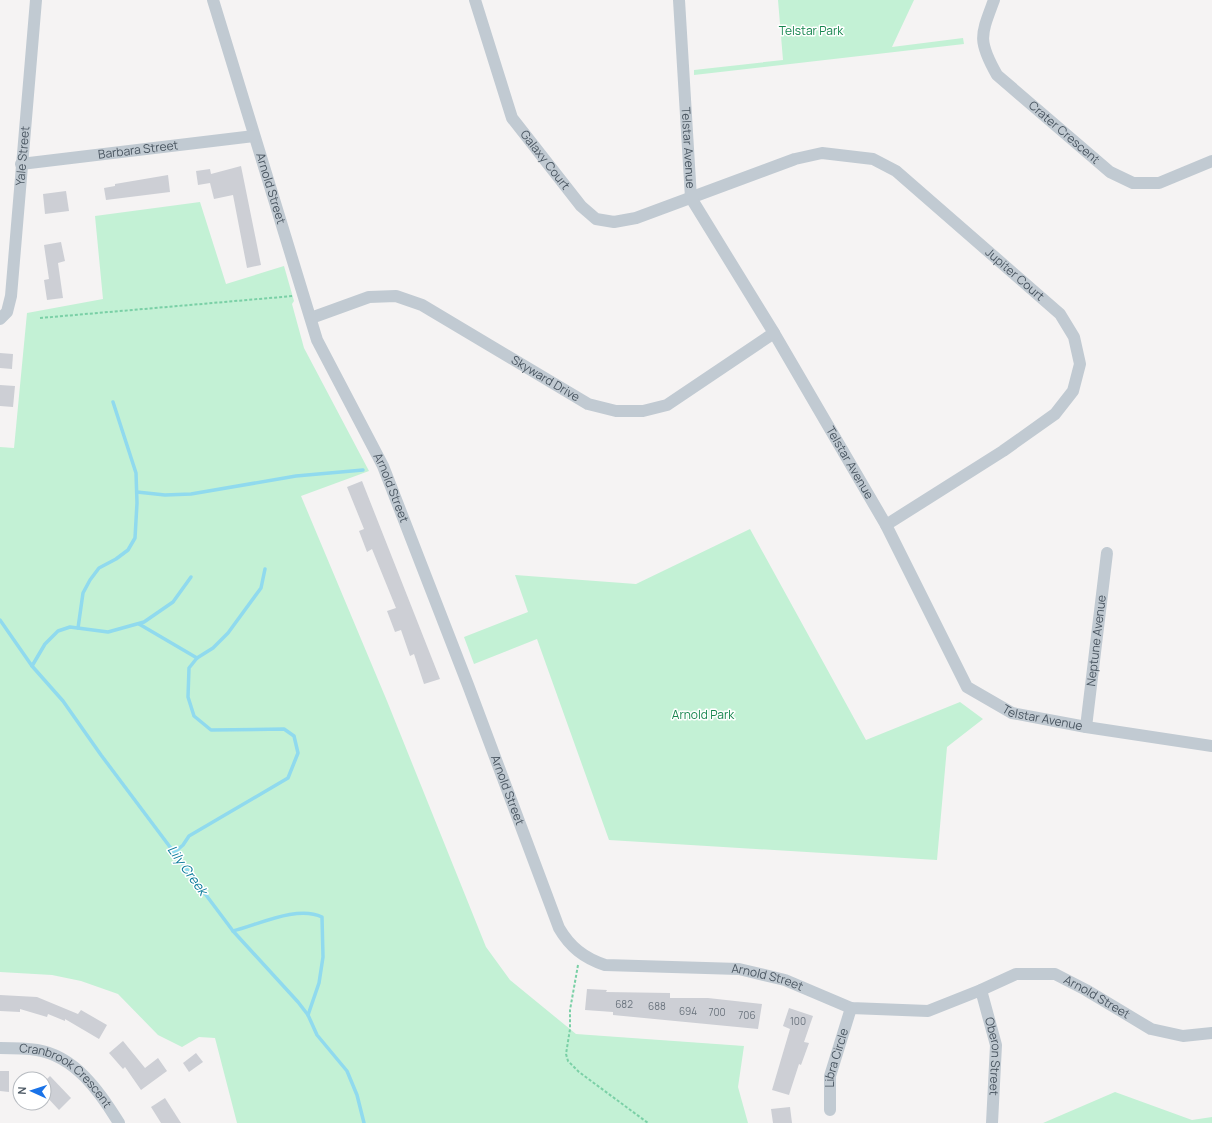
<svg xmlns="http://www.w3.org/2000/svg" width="1212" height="1123" viewBox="0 0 1212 1123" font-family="Manrope,sans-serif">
<rect width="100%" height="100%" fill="#f5f3f3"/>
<!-- green -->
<g fill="#c3f1d5">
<path d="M778,0H914L892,47L963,38L964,44L694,75V70L783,60Z"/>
<path d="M200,202L226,284L284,266L294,301L292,304L304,348L369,471L301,496L387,701L486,947L510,980L576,1034L744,1046L738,1087L748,1123H237L215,1038L199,1037L182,1047L158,1035L118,994L81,981L52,975L0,972V447L14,448L27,313L103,299L95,216Z"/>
<path d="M750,529L866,740L960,702L983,719L947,747L937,860L609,840L537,639L474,664L464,637L528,612L515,575L636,584Z"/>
<path d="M1115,1092L1192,1120L1212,1117V1123H1043Z"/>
</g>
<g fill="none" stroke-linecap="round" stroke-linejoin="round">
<!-- stream -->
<g stroke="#90daee" stroke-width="3.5">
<path d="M137,492L165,495L191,494L296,476L363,470"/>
<path d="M0,620L32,666L63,701L101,755L233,931L298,1002L308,1015L317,1035L347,1071L357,1095L364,1123"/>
<path d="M139,624L197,658"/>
<path d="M78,628L83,593L90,580L99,568L116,559L128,550L135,538L137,503L136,473L113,402"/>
<path d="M32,666L45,644L58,631L70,627L108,632L144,622L173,602L191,577"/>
<path d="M175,852L183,845L189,836L288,778L298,753L294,736L284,729L211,730L194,716L188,697L189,668L197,658L213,648L228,633L261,588L265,569"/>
<path d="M233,931C258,925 297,905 322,917L323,957L319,983L308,1015"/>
</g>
</g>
<!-- building -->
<g fill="#cdcfd5">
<path d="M241,166L261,265L247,268L233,195L214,199L210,183L198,185L196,171L210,169L211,174Z"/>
<path d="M168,175L170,192L106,200L104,188L115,186V184Z"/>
<path d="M66,191L69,211L45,214L43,194Z"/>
<path d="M61,242L65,261L58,263L63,298L47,300L44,280L49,279L44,245Z"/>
<path d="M0,353L13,354L12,369L0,368Z"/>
<path d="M0,385L15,386L13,407L0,406Z"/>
<path d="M362,481L440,679L424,684L414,654L410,656L401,630L395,632L387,611L396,608L372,549L367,552L359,531L364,529L347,487Z"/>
<path d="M587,989L607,990L606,992L670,993V998H708L762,1004L758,1029L613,1015V1012L585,1010Z"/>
<path d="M0,995L37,997L78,1014L81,1010L107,1025L99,1039L65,1019V1021L48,1014L47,1017L20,1009V1012L0,1011Z"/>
<path d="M789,1008L813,1016L804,1042L809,1043L801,1065L799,1064L789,1095L772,1090L790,1029L783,1026Z"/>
<path d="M123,1041L145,1068L158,1058L167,1071L141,1090L125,1067L123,1069L109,1053Z"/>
<path d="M196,1053L203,1062L189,1072L183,1063Z"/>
<path d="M0,1071H9V1092L0,1091Z"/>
<path d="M50,1076L71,1098L59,1110L44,1094V1082Z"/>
<path d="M165,1098L181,1123H161L151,1107Z"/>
<path d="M790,1107L792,1123H773L771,1109Z"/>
</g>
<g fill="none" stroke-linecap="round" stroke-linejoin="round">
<!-- path -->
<g stroke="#7ad0a6" stroke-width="2" stroke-dasharray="3 2" stroke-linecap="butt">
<path d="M40,318L293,296"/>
<path d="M578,965L570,1010V1029L566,1054L568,1061L579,1072L648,1123"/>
</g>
<!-- minor -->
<g stroke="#c1cad2" stroke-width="12">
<path id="s1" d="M213,0L317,340L383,466L468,685L559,928C570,947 584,958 605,965L739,969L785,980L851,1008L928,1011L981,990L1016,974H1055L1086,990L1151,1029L1183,1036L1212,1033"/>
<path id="s2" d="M475,0L512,118L581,206L596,219L614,222L636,218L795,159L822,153L873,159L896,171L1060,314L1074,337L1080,364L1073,391L1055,414L1003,451L886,525"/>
<path id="s3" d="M679,0L691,198L774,333L886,525L967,687L1012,713L1086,727L1212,746"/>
<path id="s4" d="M994,0C981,35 977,40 997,75L1110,172L1133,183H1159L1212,161"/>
<path id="s5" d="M21,164L254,136"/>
<path id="s6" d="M311,318L369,297L396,296L422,305L588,404L616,411H643L667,405L774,333"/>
<path id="s7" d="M0,319L7,312L11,296L36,0"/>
<path id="s8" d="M1086,727L1107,553"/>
<path id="s9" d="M981,990L996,1045L992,1123"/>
<path id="s10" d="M0,1048C12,1048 25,1048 37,1050C75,1056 100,1092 119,1123"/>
<path id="s11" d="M830,1110V1076L851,1008"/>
</g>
</g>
<g text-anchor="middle" stroke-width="3" stroke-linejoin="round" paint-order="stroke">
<!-- number labels -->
<g font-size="10" fill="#6b747e">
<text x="624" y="1008">682</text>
<text x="657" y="1010">688</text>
<text x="688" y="1015">694</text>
<text x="717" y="1016">700</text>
<text x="747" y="1019">706</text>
<text x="798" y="1025">100</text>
</g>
<!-- park labels -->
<g font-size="12" fill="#17864f" stroke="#fff">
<text x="811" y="35">Telstar Park</text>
<text x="703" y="719">Arnold Park</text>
</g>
<!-- street labels -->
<g font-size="12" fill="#4a5661" stroke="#fff">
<text dy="4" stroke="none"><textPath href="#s4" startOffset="168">Crater Crescent</textPath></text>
<text dy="4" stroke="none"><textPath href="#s3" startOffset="148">Telstar Avenue</textPath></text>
<text dy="4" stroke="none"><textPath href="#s5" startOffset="118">Barbara Street</textPath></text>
<text dy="4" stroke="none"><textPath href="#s7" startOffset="167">Yale Street</textPath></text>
<text dy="4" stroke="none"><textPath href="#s2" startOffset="177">Galaxy Court</textPath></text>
<text dy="4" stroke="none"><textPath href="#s1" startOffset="197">Arnold Street</textPath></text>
<text dy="4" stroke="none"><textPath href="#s2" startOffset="728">Jupiter Court</textPath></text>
<text dy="4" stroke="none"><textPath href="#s6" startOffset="260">Skyward Drive</textPath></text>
<text dy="4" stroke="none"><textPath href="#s3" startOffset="507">Telstar Avenue</textPath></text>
<text dy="4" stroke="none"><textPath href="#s1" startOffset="521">Arnold Street</textPath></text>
<text dy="4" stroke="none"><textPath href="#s8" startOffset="87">Neptune Avenue</textPath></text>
<text dy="4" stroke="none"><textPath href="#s3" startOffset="843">Telstar Avenue</textPath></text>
<text dy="4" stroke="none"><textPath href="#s1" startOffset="845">Arnold Street</textPath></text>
<text dy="4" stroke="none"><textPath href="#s1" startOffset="1216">Arnold Street</textPath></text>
<text dy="4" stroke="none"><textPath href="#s1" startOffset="1565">Arnold Street</textPath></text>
<text dy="4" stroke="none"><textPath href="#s9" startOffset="68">Oberon Street</textPath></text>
<text dy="4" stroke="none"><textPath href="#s11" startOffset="53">Libra Circle</textPath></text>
<text dy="4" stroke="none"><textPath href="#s10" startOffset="75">Cranbrook Crescent</textPath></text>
</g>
<!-- water labels -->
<g font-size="13" font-style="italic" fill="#0c7c9b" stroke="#fff">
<text transform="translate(188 870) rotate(54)" y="5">Lily Creek</text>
</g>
</g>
<!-- north arrow -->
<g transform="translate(32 1091) rotate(273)"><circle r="19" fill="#ffffff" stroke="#b7bbc0"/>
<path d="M0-3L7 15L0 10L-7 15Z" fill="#1a73e8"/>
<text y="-6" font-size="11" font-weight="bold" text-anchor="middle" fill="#4a5661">N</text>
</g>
</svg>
